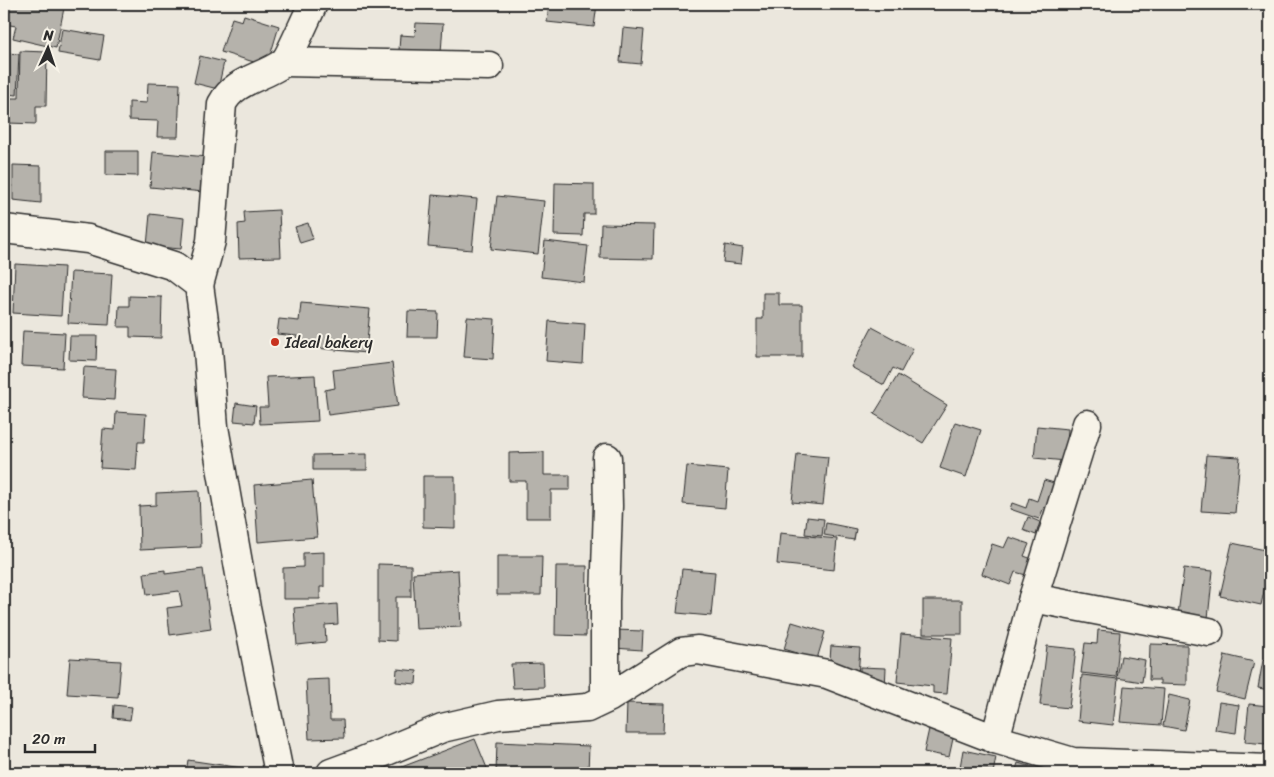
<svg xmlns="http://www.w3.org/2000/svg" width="1274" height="777" viewBox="0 0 1274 777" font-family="Sriracha,sans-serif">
<rect width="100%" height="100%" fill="#ebe7dd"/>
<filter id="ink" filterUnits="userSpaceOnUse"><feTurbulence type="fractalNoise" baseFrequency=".02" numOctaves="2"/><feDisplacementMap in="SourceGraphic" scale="10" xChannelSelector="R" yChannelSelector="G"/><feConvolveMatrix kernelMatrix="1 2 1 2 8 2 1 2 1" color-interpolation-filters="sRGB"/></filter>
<g filter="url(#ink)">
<!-- building -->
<g fill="#b5b2ab" stroke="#2b2b2b">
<path d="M4,4H44L64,8L56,48L13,38L16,26L4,24Z"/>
<path d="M549,4H597L594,27L547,22Z"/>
<path d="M244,15L279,26L267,66L221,52L232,18L242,21Z"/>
<path d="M416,23L443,24L441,53L399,50L400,35L415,36Z"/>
<path d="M623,28L644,30L641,64L620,62Z"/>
<path d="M62,29L104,36L100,60L58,53Z"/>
<path d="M20,51L47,52L46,106H36V124L8,123L9,98H19Z"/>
<path d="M7,53L19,54L17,95L5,94Z"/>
<path d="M200,56L224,62L218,89L194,83Z"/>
<path d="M148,83L180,84L178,137H157L158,121L129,120V102L147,103Z"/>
<path d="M106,151H138V176L106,175Z"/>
<path d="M153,152L207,157L204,192L150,187Z"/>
<path d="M13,165L41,166V203L13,200Z"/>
<path d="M555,183L594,184V214H584L583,236L554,235Z"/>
<path d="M432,195L477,199L472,250L428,246Z"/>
<path d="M497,196L544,201L538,254L491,249Z"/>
<path d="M279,210L281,257L239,258L238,224L245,223L244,212Z"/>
<path d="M150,214L184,218L181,249L147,246Z"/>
<path d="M308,223L313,239L300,243L295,227Z"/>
<path d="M601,224L654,225L653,259L600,258Z"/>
<path d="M545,241L588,246L584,282L541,277Z"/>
<path d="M725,245L743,248L741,264L723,262Z"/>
<path d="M15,264L64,267L61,316L13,313Z"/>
<path d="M71,272L112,274L109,325L68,323Z"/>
<path d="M763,293H779V305H802V357H757V319H763Z"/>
<path d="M129,296L162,297L161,338L130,337V327H118L119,306H129Z"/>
<path d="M301,303L370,309L366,353L296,346L297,336L277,334L279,319L299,321Z"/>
<path d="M408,311L438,312L437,337H407Z"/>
<path d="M467,317L495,319L493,359L464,357Z"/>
<path d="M549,321L585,324L583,364L546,361Z"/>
<path d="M872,327L913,349L901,372L893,368L884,385L851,367Z"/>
<path d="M23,331L65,333L63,368L21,366Z"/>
<path d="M70,336H97L96,361L69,360Z"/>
<path d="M392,363L398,406L328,415L325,390L335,388L333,370Z"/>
<path d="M84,367L116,369L114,400L82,398Z"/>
<path d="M315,375L318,421L260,424L259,407H268L266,377Z"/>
<path d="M898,375L947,405L923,443L874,414Z"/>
<path d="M236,403L256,406L254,423L234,421Z"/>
<path d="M116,412L146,414L144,442H138L136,470L100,468L103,429L115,430Z"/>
<path d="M955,422L981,430L966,477L940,468Z"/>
<path d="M1037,426L1068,429L1066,461L1034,458Z"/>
<path d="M544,452V475H570V490H551V518H526V481H509V453Z"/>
<path d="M367,454V470H313V455Z"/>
<path d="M797,454L828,457L823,505L792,502Z"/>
<path d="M1206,455L1240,457L1235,513L1201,511Z"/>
<path d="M687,466L728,470L725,508L683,504Z"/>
<path d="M423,476H455V528L423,527Z"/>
<path d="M312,480L317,537L258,542L254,485Z"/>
<path d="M1044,480L1054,483L1047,508L1044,507L1039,519L1010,509L1012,503L1026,508L1029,498L1037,501Z"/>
<path d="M199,491L201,547L140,550L139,506L156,505V493Z"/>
<path d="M807,517L824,519L822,536L805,534Z"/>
<path d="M1028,517L1040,522L1036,535L1023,530Z"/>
<path d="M826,523L856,529L854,540L824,535Z"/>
<path d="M780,533L837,539L834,570L777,564Z"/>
<path d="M1009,537L1029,544L1024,556L1032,559L1026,575L1015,572L1010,585L982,574L992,544L1004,548Z"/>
<path d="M1232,543L1270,551V564L1261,605L1220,596Z"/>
<path d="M324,552V587H320V599H283V568L303,567V553Z"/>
<path d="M497,556H542L541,595H497Z"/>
<path d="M378,564L411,565V597H396V641L378,640Z"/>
<path d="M556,566H587L586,636L555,635Z"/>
<path d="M1184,568L1213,571L1208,618L1178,614Z"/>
<path d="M203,569L211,629L170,635L167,608L182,606L179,591L147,595L144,573L165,570V574Z"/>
<path d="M682,569L715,572L711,616L677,613Z"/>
<path d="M458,570L461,627L416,629L413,573Z"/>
<rect x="923" y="600" width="39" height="34"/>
<path d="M337,604L338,624L325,625L326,642L297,645L294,608Z"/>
<path d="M792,622L825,632L817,659L784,649Z"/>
<path d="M615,630L643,631L642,650L614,648Z"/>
<path d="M1098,630L1120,632L1116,677L1081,673L1085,643L1097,644Z"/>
<path d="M901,634L952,638L947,694L933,693V686L897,682Z"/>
<path d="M1150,644L1187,645V685L1160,684V680H1149Z"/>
<path d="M831,646L860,648L858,676L829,674Z"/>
<path d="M1047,646L1076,649L1069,708L1040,705Z"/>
<path d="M1225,655L1254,662L1245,699L1216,692Z"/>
<path d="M1121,656L1145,660L1142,682L1117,678Z"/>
<path d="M70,658L121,661L118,697L67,694Z"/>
<path d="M1263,660L1270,662V690L1258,688Z"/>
<path d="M543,663L544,687L513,688L511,664Z"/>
<path d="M860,667L886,668L885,688L860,687Z"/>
<path d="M397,669L417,671L416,684L396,682Z"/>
<path d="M1082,675L1118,679L1113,725L1078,721Z"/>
<path d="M329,679L330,720H343L344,738L309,739L306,680Z"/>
<path d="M1124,686L1164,689L1161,725L1120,722Z"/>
<path d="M1169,695L1190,700L1184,730L1163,726Z"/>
<path d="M1219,702L1239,705L1236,733L1215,730Z"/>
<path d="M627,703L664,704L663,733H626Z"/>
<path d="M1249,704L1269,706L1266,744L1245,742Z"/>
<path d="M114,705L132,707L130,720L113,718Z"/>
<path d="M929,729L954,734L949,757L924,752Z"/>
<path d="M475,739L489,773H386Z"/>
<path d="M497,742L589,746L588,773H496Z"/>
<path d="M963,750L996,757L993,773H959Z"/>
<path d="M188,760L242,768V773H186Z"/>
<path d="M1031,762L1053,768L1051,773H1015L1018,763L1029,766Z"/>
</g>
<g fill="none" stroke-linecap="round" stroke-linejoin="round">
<defs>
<g id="minor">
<path d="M284,62L489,66"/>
<path d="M199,285L211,241L222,104C234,80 262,78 283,63C289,58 308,14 313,4"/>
<path d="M1033,598L1209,632"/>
<path d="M605,699V601L608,506L607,458"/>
<path d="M995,739L1033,598L1087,424"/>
<path d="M331,773L358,763L442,728L498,715L587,708L610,697L681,652L698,650L827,674L995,739L1073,762L1270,769"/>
</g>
<path id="major" d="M4,229L88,239L174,266L199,285L208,350L214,427L246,608L279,773"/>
</defs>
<!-- minor casing -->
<use href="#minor" stroke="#2b2b2b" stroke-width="31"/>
<!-- major casing -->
<use href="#major" stroke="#2b2b2b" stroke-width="31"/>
<!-- minor -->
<use href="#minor" stroke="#f7f3e8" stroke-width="28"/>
<!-- major -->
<use href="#major" stroke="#f7f3e8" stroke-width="28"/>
</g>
</g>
<!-- markers -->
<circle fill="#c8321e" stroke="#f7f3e8" stroke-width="2" cx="275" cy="342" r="5"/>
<g text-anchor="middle" stroke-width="4" stroke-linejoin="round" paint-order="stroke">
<!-- poi labels -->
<g font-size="16" fill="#2b2b2b" stroke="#f7f3e8" text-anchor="start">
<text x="285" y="348">Ideal bakery</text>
</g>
</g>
<!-- margin -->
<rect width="1274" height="777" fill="none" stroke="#f7f3e8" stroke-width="20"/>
<rect x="10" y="10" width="1254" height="757" fill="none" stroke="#2b2b2b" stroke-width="2" filter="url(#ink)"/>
<!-- north arrow -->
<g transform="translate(48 48) rotate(3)" stroke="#f7f3e8" stroke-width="4" paint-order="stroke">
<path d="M0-4L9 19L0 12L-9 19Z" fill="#2b2b2b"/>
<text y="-8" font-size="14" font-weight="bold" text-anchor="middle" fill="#2b2b2b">N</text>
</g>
<!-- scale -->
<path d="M25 744v8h70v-8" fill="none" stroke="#2b2b2b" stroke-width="2.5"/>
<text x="32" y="744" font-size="15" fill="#2b2b2b" stroke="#f7f3e8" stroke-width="4" paint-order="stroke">20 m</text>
</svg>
